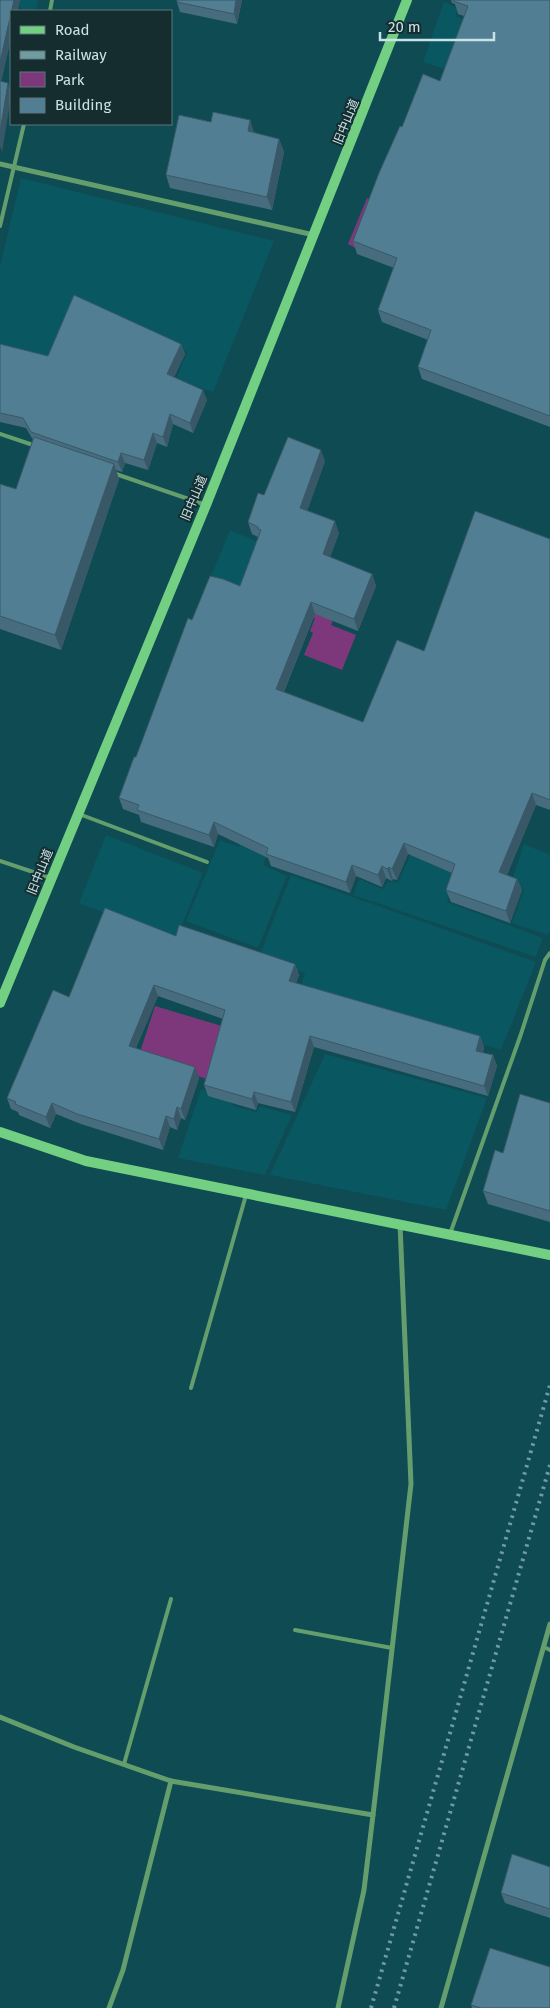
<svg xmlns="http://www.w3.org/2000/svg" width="550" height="2008" viewBox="0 0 550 2008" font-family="'Fira Sans','Noto Sans JP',sans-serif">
<rect width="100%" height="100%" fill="#0f4b53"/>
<!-- built -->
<g fill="#095761">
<path d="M0,0H38L36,11H20L21,7L0,3Z"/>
<path d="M444,2L457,8L456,16L473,24L450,71L423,62Z"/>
<path d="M21,178L274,241L213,392L176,379L187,352L77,303L49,362L0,343V266Z"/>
<path d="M230,530L269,546L243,595L209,581Z"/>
<path d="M254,815L281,822L263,865L287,876L258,948L186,921L220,840L239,847Z"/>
<path d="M422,827L456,877L447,902L543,938L536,957L353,895L359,879L383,889L388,881L392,883L394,881L398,883Z"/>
<path d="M106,835L203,873L176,940L79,903Z"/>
<path d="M524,844L550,855V931L548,935L512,923L524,889L511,883Z"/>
<path d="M291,875L536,962L501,1050L299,991L305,973L259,957Z"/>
<path d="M325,1054L487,1098L446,1210L270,1175Z"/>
<path d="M201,1089L232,1099L231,1105L257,1112L259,1106L292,1115L265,1175L178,1158Z"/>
</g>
<!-- green -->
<g fill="#7d387c">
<path d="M367,198L395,210L357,249L348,244Z"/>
<path d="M294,610H337L331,625L356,635L342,670L304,655L313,633L310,631L315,618Z"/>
<path d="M155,1006L225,1027L209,1080L139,1055Z"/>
</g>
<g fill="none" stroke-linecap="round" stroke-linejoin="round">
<!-- lane -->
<g stroke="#659e6d" stroke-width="4">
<path d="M50,11L52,0"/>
<path d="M0,226L24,124"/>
<path d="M0,434L36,446"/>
<path d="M113,473L206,505"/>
<path d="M79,814L207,862"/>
<path d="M0,861L51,878"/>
<path d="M450,1234L521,1034L545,960L550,953"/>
<path d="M191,1388L246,1195"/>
<path d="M295,1630L392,1648"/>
<path d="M544,1647L550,1650"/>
<path d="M124,1764L171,1599"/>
</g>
<!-- street -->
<g stroke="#659e6d" stroke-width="5">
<path d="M0,164L314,235"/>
<path d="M0,1717L74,1747L171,1781L373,1815L411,1484L400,1224"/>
<path d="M109,2008L123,1970L171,1781"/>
<path d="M338,2008L364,1890L373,1815"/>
<path d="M441,2008L550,1624"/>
</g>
<!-- secondary -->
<g stroke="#73d083" stroke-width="10">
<path d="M0,1003L206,505L407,0"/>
<path d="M0,1132L86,1161L550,1255"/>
</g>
<!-- rail -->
<g stroke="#709ba1" stroke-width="4" stroke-dasharray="2.5 5" stroke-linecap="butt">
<path d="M371,2008L550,1385"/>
<path d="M394,2008L550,1465"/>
</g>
</g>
<!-- wall -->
<g fill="#466c7e">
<path d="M177,0H242L237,24L180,12L177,2Z"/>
<path d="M451,0H550V427L422,379L418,367L428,340L382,322L378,310L394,268L357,254L353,241L402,127L440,81L464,16L458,14L455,4L452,3Z"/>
<path d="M250,120L254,133L279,139L284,152L272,210L170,188L166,175L211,122Z"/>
<path d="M0,344L48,356L181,344L185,354L174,377L207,400L193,433L173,424L167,447L157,443L148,470L125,463L122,472L116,470L119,479L61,650L0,629V484L16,489L33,440L26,428L0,422Z"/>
<path d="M325,461L307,511L339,533L330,557L372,574L376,586L358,631L315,614L284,692L363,722L424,651L550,539V810L536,805L507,875L517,879L522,890L510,923L451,902L446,890L452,873L408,854L397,880L393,879L392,881L386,878L382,887L356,876L350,893L271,866L268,858L218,834L214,847L141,822L139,815L123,809L119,798L192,620L240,586L258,537L252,534L248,522L264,495Z"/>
<path d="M176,936L295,964L299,975L296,983L480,1036L484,1047L483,1053L493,1055L497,1066L488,1096L314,1047L295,1112L258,1103L256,1110L208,1096L204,1085L223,1019L158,996L136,1048L199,1078L185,1120L181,1118L177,1130L170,1127L163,1150L81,1124L56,1114L50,1128L19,1115L18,1112L11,1109L7,1098L69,997Z"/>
<path d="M550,1103V1222L488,1204L483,1191L503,1153Z"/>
<path d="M550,1867V1918L505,1903L501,1893Z"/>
<path d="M471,2005L550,2008H472Z"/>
</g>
<!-- shaded-wall -->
<g fill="#395867">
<path d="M14,0H20L18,11H12Z"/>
<path d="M236,0H242L237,24L234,14Z"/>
<path d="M11,13V39L0,88V62Z"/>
<path d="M8,83L11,92V97L2,152L0,146V132Z"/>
<path d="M250,120L254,134L248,131Z"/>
<path d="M279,139L284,152L272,210L267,197Z"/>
<path d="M181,344L185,354L171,384L167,374Z"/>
<path d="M203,390L207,400L193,433L190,423Z"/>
<path d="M170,414L173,424L167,447L163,437Z"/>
<path d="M153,433L157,443L148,470L144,460Z"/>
<path d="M321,450L325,461L304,520L300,508Z"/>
<path d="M121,453L125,463L122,472L118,462Z"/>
<path d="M114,464L119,479L61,650L55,635Z"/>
<path d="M335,521L339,533L327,566L323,554Z"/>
<path d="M372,574L376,586L358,631L354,619Z"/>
<path d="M311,602L315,614L280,701L276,689Z"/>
<path d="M532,793L536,805L503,884L499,872Z"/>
<path d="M214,822L218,834L214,847L209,835Z"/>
<path d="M404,843L408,854L397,880L392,869Z"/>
<path d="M352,865L356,876L350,893L346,882Z"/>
<path d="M382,866L386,878L382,887L378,875Z"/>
<path d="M389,867L393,879L392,881L387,869Z"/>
<path d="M517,879L522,890L510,923L506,911Z"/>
<path d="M295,964L299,975L293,992L289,981Z"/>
<path d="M154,985L158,996L132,1057L129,1046Z"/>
<path d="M310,1036L314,1047L295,1112L291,1102Z"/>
<path d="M480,1036L484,1047L480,1062L476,1051Z"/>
<path d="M493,1055L497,1066L488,1096L484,1086Z"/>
<path d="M195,1067L199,1078L185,1120L181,1109Z"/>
<path d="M254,1092L258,1103L256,1110L252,1099Z"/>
<path d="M52,1103L56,1114L50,1128L46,1117Z"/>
<path d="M177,1107L181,1118L177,1130L174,1119Z"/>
<path d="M166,1116L170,1127L163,1150L159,1139Z"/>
</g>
<!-- building -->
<g fill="#517e93" stroke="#395867">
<path d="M0,0H14L0,62Z"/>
<path d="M177,0H236L234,14L177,2Z"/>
<path d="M453,0H550V416L418,367L431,330L378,310L397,258L353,241L379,173L400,126L402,127L423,74L440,81L468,6L453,1Z"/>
<path d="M0,81L8,83L0,132Z"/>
<path d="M213,112L250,120L248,131L279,139L267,197L166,175L179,115L211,122Z"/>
<path d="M74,295L181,344L167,374L203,390L190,423L170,414L163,437L153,433L144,460L121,453L118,462L31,432L23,418L0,413V344L48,356Z"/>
<path d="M34,437L114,464L55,635L0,616V484L16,489Z"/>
<path d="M288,437L321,450L300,508L335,521L323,554L372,574L354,619L311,602L276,689L363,722L397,640L424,651L475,511L550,539V800L532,793L499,872L517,879L506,911L446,890L455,864L404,843L392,869L389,867L387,869L382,866L378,875L352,865L346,882L266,854L268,848L214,822L209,835L137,810L139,805L119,798L134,757H136L188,618L192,620L210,576L223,579L240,586L261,530L258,529V527L248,522L258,493L264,495Z"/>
<path d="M105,908L176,936L179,925L295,964L289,981L480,1036L476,1051L493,1055L484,1086L310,1036L291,1102L254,1092L252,1099L204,1085L225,1010L154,985L129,1046L195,1067L181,1109L177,1107L174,1119L166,1116L159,1139L77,1114L52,1103L46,1117L15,1104L16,1102L7,1098L53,990L69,997Z"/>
<path d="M520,1094L550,1103V1211L483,1191L495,1150L503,1153Z"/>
<path d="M512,1854L550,1867V1909L501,1893Z"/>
<path d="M490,1948L550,1967V2008H481L471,2005Z"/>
</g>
<g text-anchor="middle" stroke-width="4" stroke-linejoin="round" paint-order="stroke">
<!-- street labels -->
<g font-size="12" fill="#c8e3e7" stroke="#162d30">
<text transform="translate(346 122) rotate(-68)" y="4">旧中山道</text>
<text transform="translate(194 498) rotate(-67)" y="4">旧中山道</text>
<text transform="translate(40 872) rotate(-68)" y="4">旧中山道</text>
</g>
</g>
<!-- legend -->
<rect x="10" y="10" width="162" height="115" fill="#162d30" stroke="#5d7679"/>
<rect x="20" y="26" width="25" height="8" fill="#73d083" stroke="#5d7679"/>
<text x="55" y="35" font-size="15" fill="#c8e3e7">Road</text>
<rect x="20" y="51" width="25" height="8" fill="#709ba1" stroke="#5d7679"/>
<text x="55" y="60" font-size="15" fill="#c8e3e7">Railway</text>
<rect x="20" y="72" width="25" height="15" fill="#7d387c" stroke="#5d7679"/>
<text x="55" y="85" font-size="15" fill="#c8e3e7">Park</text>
<rect x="20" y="98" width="25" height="15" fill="#517e93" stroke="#5d7679"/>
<text x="55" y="110" font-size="15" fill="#c8e3e7">Building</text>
<!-- scale -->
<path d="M380 32v8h114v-8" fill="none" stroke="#c8e3e7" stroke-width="2.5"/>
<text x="388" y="32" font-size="15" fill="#c8e3e7" stroke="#162d30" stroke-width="4" paint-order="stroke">20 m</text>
</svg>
